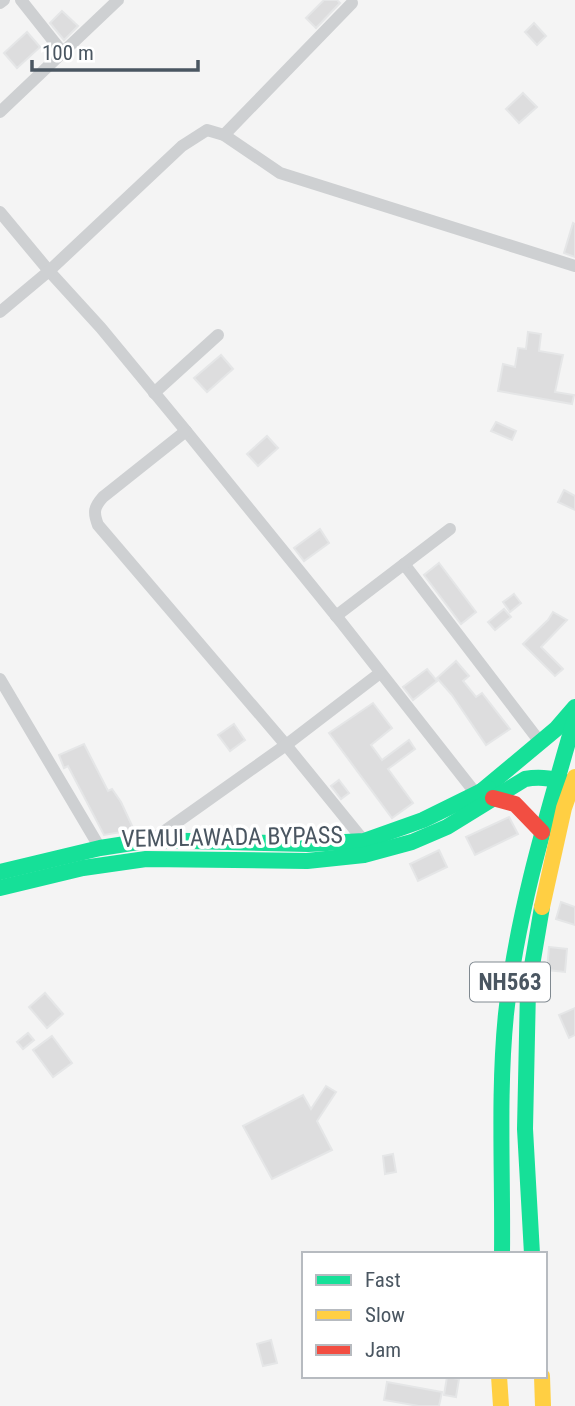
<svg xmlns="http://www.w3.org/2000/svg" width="575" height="1406" viewBox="0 0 575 1406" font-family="'Roboto Condensed',sans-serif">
<rect width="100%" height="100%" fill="#f4f4f4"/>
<!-- building -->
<g fill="#ddddde" stroke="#e5e6e7" stroke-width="2">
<path d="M324,0H337L340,3L316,28L306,18Z"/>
<path d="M62,11L78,26L64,40L50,23Z"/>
<path d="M534,23L546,36L537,45L525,32Z"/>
<path d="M27,32L40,47L17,68L4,53Z"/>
<path d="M523,93L537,107L519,123L506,109Z"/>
<path d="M573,223L575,224V257L564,253Z"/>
<path d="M528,332L541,334L539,351L563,355L555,392L574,395L572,404L498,391L503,364L515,367L518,348L526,349Z"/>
<path d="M221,355L233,369L207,392L194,378Z"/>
<path d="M496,422L516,431L512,440L491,431Z"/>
<path d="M267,436L278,448L258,466L247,454Z"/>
<path d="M564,490L575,496V510L558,502Z"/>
<path d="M320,529L329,543L304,561L294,548Z"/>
<path d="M439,563L476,612L461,624L424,575Z"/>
<path d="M514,594L521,603L510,612L503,602Z"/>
<path d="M504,609L511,617L495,630L488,622Z"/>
<path d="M553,612L567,620L541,647L563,669L555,676L523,644L548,620Z"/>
<path d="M456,661L469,676L463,681L476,697L482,693L510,729L486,745L452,695L437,678Z"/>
<path d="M427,669L437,681L413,700L403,687Z"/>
<path d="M373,703L392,728L371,745L382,760L409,740L415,749L388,769L413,803L392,818L329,733Z"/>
<path d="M234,724L245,740L230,751L218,735Z"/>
<path d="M84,744L108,791L112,789L121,802L134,830L104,835L68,766L64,768L59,755Z"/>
<path d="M339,780L349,793L341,799L331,786Z"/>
<path d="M509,817L518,834L475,855L466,837Z"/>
<path d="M439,850L447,867L418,881L410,864Z"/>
<path d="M561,902L575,907V925L556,919Z"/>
<path d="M549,947L567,949L565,972L547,970Z"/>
<path d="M45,993L63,1014L47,1028L29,1007Z"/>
<path d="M575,1008V1035L569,1038L559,1015Z"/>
<path d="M28,1033L34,1040L23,1049L17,1042Z"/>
<path d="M52,1036L72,1063L53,1077L33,1050Z"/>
<path d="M326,1086L336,1092L317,1121L332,1150L272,1179L243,1126L303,1095L311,1109Z"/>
<path d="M393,1154L396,1172L385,1174L383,1156Z"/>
<path d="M271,1340L277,1363L263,1366L257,1344Z"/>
<path d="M447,1377L459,1379L456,1397L444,1395Z"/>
<path d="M387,1382L442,1392L439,1406H419L384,1400Z"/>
</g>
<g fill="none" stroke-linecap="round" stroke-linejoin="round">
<!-- street -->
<g stroke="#ced0d2" stroke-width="12">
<path d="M21,0L63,53"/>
<path d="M0,3L4,0"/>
<path d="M0,112L118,0"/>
<path d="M224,135L352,3"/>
<path d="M0,212L49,271L101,328L186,431L341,622L477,795"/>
<path d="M0,312L49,271L182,146L207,130L224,135L280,173L575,266"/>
<path d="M154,393L218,335"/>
<path d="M186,431L103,497C94,507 93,512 98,525L286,745L364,841"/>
<path d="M404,564L540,742"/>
<path d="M336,616L450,529"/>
<path d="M0,679L100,848"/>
<path d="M152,840L286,745L380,673"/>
</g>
<!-- fast -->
<g stroke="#16e098" stroke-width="16">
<path d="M477,795L556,729L575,707"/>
<path d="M0,872L100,848L151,840L308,844L364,841L423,820L488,788"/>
<path d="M0,888L83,868L146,859L307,861L364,855L412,842L447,827L525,779C542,776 555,779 572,784"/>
<path d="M502,1254C503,1174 498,1093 506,1014C517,913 547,815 575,718"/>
<path d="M532,1254L525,1129L528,989L542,907"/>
</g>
<!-- slow -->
<g stroke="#ffcf43" stroke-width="16">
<path d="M542,907L564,808L575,777"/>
<path d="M499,1376L501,1406"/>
<path d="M542,1376L543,1406"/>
</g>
<!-- jam -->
<path stroke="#f24e42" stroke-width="16" d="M493,798L515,804L542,832"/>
</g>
<g text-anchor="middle" stroke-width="7" stroke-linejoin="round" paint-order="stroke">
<!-- shield labels -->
<rect fill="#fff" stroke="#808990" stroke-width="2" x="470" y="962.5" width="80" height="39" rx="5"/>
<g font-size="23" font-weight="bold" fill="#4a5661">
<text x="510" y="990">NH563</text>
</g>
<!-- street labels -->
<g font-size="24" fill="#4a5661" stroke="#fff">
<text transform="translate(232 837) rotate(-1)" y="8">VEMULAWADA BYPASS</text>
</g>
</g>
<!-- legend -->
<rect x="302" y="1252" width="245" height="126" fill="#ffffff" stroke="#b7bbc0" stroke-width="2"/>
<rect x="316" y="1275" width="35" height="10" fill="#16e098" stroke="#b7bbc0" stroke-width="2"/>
<text x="365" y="1287" font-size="21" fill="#4a5661">Fast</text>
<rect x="316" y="1310" width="35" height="10" fill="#ffcf43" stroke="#b7bbc0" stroke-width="2"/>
<text x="365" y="1322" font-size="21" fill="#4a5661">Slow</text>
<rect x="316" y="1345" width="35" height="10" fill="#f24e42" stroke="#b7bbc0" stroke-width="2"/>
<text x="365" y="1357" font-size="21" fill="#4a5661">Jam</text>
<!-- scale -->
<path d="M32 60v10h166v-10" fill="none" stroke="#4a5661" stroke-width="3.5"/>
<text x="42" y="60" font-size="21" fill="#4a5661" stroke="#ffffff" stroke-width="5" paint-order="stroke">100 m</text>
</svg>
